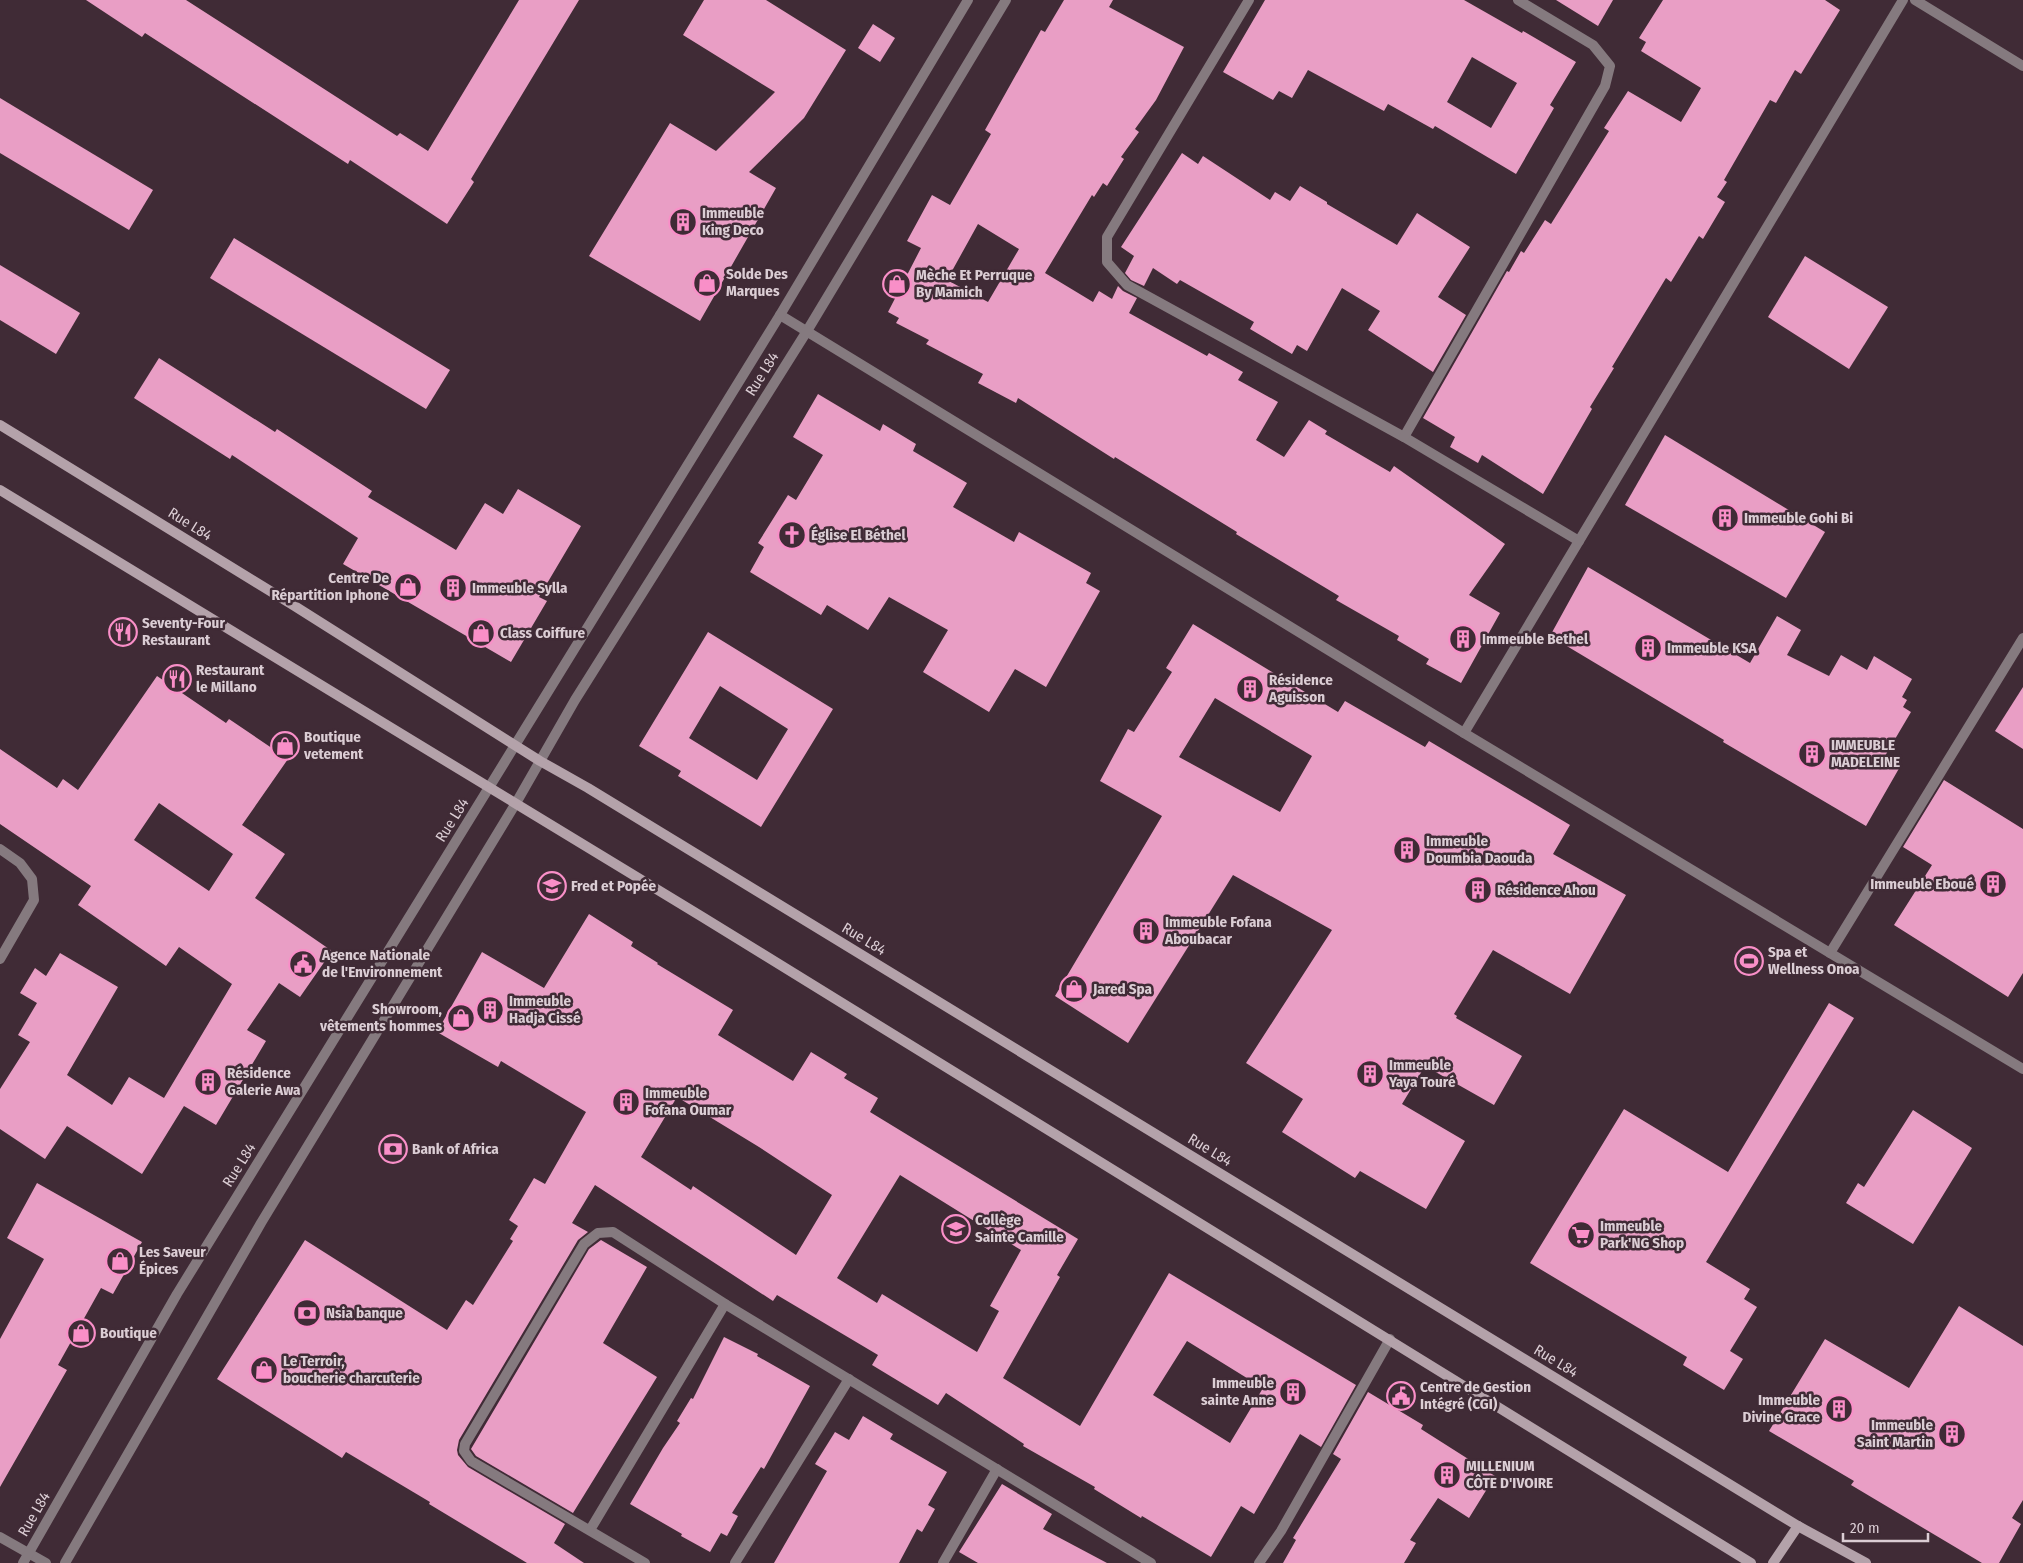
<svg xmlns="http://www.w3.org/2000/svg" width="2023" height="1563" viewBox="0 0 2023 1563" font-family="'Fira Sans Condensed',sans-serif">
<rect width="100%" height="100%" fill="#402b36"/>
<!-- building -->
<g fill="#e99ec5" fill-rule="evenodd">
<path d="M86,0H186L397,136L400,133L428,151L519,0H579L471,179L474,182L447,224L350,160L348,164L145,33L142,37Z"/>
<path d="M704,0H766L846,50L804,118L749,172L776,188L700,321L589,256L670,123L716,151L775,92L683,35Z"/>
<path d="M1064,0H1113L1109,7L1184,47L1156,100L1135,129L1139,132L1121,157L1124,159L1107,186L1103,183L1094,197L1092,195L1045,273L1093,302L1099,291L1112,299L1118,286L1123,291L1137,298L1129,313L1207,356L1209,353L1243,372L1238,380L1278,402L1256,440L1284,457L1309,420L1327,431L1325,434L1390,472L1394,466L1505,544L1469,595L1500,613L1461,683L1426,664L1429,659L1397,640L1399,636L1336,600L1339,596L1236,534L1237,532L1115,457L1114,459L1018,398L1016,403L978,383L983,374L926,344L929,340L896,323L899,318L888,312L921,248L907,241L932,195L950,205L991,134L985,130L1041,30L1045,32ZM978,224L1019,249L988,302L947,280Z"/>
<path d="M1265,0H1464L1522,33L1523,31L1576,62L1550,105L1554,108L1516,174L1435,126L1433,129L1388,104L1384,111L1308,70L1292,98L1279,91L1273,100L1223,72ZM1472,57L1517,83L1491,128L1447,102Z"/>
<path d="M1556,0H1613L1598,26Z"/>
<path d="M1663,0H1825L1840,10L1801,74L1795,70L1776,103L1770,100L1724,180L1727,182L1717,197L1725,202L1703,239L1699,236L1671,282L1666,278L1612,367L1614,368L1590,407L1592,409L1543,494L1482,455L1478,463L1450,447L1455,437L1423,418L1507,271L1509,272L1521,251L1524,253L1545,220L1551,224L1609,131L1604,128L1628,91L1681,122L1701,88L1641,51L1646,42L1639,38Z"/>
<path d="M873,24L895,38L880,62L858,48Z"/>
<path d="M0,98L153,190L129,230L0,153Z"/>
<path d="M1182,153L1198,164L1203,156L1270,200L1275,192L1290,201L1300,186L1327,202V204L1397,245L1417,213L1470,247L1438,297L1466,315L1433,372L1368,330L1380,311L1342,288L1307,351L1297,345L1292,354L1250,329L1254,322L1180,280L1177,284L1153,268L1144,286L1131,280L1125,273L1134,256L1121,247Z"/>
<path d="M234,238L450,370L426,409L210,278Z"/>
<path d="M1805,256L1888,307L1849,369L1768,317Z"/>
<path d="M0,265L80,313L56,354L0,320Z"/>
<path d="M159,358L275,432L277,429L372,491L368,497L456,550L485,503L503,514L518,489L581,526L539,597L547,601L511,662L343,564L358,538L232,455L230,459L134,398Z"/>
<path d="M818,394L880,431L883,424L916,444L913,451L967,483L953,507L1014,542L1019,532L1091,573L1086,583L1100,591L1046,687L1015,669L989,712L923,672L948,630L889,597L868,630L827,605L821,615L750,572L764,547L758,543L788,495L796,500L823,455L793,437Z"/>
<path d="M1665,435L1825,532L1786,598L1625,505Z"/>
<path d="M1588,567L1750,663L1777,616L1801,630L1787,655L1829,676L1841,655L1867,670L1874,656L1912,679L1902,697L1907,700L1903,707L1911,712L1885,756L1901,765L1866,826L1723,742L1724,740L1550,636Z"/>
<path d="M1193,624L1338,712L1345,701L1425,747L1429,741L1570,825L1553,854L1626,895L1570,994L1493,950L1454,1014L1457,1016L1456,1018L1522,1056L1494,1105L1425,1066L1402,1104L1465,1141L1426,1209L1360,1171L1355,1178L1282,1132L1303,1099L1246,1063L1332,930L1233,875L1128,1043L1055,996L1162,816L1100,781L1128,729L1134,732L1172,672L1166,668ZM1215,698L1312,756L1280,812L1179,757Z"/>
<path d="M708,632L833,709L761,827L678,776L681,771L639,746ZM720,686L788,729L757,780L689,738Z"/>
<path d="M157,676L226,723L229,719L288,759L242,825L285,854L255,898L332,951L300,997L279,983L247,1030L266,1041L216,1125L184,1106L142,1174L67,1126L45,1159L0,1129V1089L30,1042L18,1035L37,1003L20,993L35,968L46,976L60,953L118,987L67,1075L112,1105L129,1077L164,1098L232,984L179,947L166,966L78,905L91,886L0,824V749L57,788L63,779L78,790ZM159,803L233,854L209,891L134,840Z"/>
<path d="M2023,687V749L1995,731Z"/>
<path d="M1944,780L2023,829V973L2008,997L1894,925L1932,865L1903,847Z"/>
<path d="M589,914L633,942L631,946L658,963L657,964L733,1010L718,1035L793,1081L811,1052L847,1074L844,1078L878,1098L870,1112L1078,1239L1057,1275L1060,1277L1003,1378L1080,1426L1169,1273L1356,1385L1321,1447L1300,1434L1254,1514L1241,1506L1211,1557L1142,1516L1141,1518L1094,1489L1095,1487L1023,1446L1024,1444L946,1393L938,1405L872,1365L878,1355L777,1295L773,1301L595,1185L572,1223L588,1232L578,1240L459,1440L457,1450L458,1455L468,1467L565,1524L554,1543L584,1563H527L429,1504L430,1502L346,1452L342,1458L217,1379L305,1240L447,1330L466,1300L473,1305L513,1241L510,1239L518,1226L509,1220L534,1178L545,1184L586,1112L501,1061L498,1067L437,1032L482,952L544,988ZM677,1097L759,1147L832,1195L796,1255L693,1186L691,1190L641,1157ZM900,1175L1021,1250L990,1306L999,1311L977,1352L882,1294L877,1303L837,1278ZM1187,1341L1263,1388L1230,1443L1153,1395Z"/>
<path d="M1829,1003L1854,1018L1706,1262L1750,1289L1744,1299L1757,1307L1730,1351L1743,1359L1724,1390L1683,1365L1687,1357L1530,1263L1624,1109L1728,1172Z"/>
<path d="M1913,1110L1972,1148L1913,1244L1846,1203L1858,1183L1864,1187Z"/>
<path d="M37,1183L142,1242L113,1294L101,1288L58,1365L67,1370L0,1487V1339L44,1259L7,1238Z"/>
<path d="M601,1240L647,1267L603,1343L657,1377L573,1513L476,1456L471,1449L589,1249Z"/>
<path d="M1959,1306L2023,1346V1500L2012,1518L2021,1524L1999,1563H1982L1851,1485L1854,1481L1769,1431L1825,1339L1909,1388Z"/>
<path d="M724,1337L758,1354L757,1356L810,1386L764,1469L761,1467L732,1513L738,1516L727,1536L721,1533L710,1552L681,1536L682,1534L630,1504L663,1448L680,1423L677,1421L691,1398L693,1399Z"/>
<path d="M1368,1392L1423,1425L1421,1429L1495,1476L1469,1518L1438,1498L1410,1540L1416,1543L1404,1563H1283L1296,1540L1293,1538L1341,1459L1333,1454Z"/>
<path d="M863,1416L893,1434L890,1439L947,1472L928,1505L935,1509L922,1532L917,1529L899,1563H774L827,1471L815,1464L835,1432L849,1440Z"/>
<path d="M1002,1484L1052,1514L1043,1529L1107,1563H978L959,1552Z"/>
</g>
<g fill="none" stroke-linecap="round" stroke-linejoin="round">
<!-- minor -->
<g stroke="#857a7f" stroke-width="10">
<path d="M1249,0L1107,237V262L1127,285L1404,437L1579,541"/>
<path d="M780,315L1464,733L2023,1069"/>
<path d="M1404,437L1605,86L1610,66L1593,45L1518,0"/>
<path d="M1464,733L1903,0"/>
<path d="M0,849L20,863L32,879L34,900L0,959"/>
<path d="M1830,953L2023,638"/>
<path d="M590,1530L725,1304"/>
<path d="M0,1537L46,1563"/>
<path d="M645,1563L471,1461L464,1451L465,1444L584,1244L598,1233L613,1232L725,1304L1151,1563"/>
<path d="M735,1563L849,1379"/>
<path d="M943,1563L997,1469"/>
<path d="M1259,1563L1281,1531L1390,1339"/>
</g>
<!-- tertiary -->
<g stroke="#857a7f" stroke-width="10">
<path d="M1915,0L2023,66"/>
<path d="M23,1563L177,1294L780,315L968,0"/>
<path d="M65,1563L261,1223L516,803L575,700L807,331L1006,0"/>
</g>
<!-- secondary -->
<g stroke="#b4a2aa" stroke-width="10">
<path d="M0,425L293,605L540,761L588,788L1798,1526L1866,1563"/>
<path d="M0,490C586,844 1169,1202 1751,1563"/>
<path d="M1773,1563L1798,1526"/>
</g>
</g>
<!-- icons -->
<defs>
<symbol id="building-ring" viewBox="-11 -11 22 22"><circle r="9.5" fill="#402b36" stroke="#f98fc8" stroke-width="1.5"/><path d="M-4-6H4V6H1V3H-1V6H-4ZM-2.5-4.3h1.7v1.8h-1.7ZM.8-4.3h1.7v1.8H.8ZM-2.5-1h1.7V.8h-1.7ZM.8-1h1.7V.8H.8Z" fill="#f98fc8"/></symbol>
<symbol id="shop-ring" viewBox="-11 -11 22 22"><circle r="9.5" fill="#402b36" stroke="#f98fc8" stroke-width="1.5"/><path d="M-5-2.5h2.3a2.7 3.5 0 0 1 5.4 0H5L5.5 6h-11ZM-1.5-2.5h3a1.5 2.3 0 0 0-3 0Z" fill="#f98fc8"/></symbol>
<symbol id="church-ring" viewBox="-11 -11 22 22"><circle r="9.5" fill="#402b36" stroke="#f98fc8" stroke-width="1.5"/><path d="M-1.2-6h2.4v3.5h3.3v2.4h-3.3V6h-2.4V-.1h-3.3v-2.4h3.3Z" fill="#f98fc8"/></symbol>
<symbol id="restaurant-ring" viewBox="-11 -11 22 22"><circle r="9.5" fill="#402b36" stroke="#f98fc8" stroke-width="1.5"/><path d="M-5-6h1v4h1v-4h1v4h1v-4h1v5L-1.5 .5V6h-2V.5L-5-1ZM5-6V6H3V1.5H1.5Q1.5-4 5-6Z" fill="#f98fc8"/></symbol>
<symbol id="school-ring" viewBox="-11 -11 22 22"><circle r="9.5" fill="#402b36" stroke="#f98fc8" stroke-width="1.5"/><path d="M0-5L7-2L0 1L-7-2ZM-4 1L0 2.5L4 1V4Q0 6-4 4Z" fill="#f98fc8"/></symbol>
<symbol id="stadium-ring" viewBox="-11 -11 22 22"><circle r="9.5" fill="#402b36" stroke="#f98fc8" stroke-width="1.5"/><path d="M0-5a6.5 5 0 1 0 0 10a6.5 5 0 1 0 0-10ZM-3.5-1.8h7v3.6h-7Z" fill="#f98fc8"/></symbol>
<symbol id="civic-ring" viewBox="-11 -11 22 22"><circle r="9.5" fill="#402b36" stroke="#f98fc8" stroke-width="1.5"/><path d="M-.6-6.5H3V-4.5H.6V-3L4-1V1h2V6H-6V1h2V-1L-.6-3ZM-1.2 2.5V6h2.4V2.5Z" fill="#f98fc8"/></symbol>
<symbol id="bank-ring" viewBox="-11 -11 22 22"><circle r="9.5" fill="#402b36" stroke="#f98fc8" stroke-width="1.5"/><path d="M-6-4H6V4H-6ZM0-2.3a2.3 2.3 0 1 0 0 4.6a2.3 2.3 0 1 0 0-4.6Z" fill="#f98fc8"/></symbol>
<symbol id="supermarket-ring" viewBox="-11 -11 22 22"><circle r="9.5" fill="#402b36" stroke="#f98fc8" stroke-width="1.5"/><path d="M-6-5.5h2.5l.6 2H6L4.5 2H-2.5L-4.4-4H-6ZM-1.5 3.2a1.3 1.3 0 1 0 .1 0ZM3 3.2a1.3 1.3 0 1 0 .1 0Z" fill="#f98fc8"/></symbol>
</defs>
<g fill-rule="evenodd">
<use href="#building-ring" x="667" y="206" width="32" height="32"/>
<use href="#shop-ring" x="691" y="267" width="32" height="32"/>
<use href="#shop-ring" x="881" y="268" width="32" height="32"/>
<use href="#building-ring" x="1709" y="502" width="32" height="32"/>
<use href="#church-ring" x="776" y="519" width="32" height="32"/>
<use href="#shop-ring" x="392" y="571" width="32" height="32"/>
<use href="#building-ring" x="437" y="572" width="32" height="32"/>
<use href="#restaurant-ring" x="107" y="616" width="32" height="32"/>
<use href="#shop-ring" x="465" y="617" width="32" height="32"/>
<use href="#building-ring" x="1447" y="623" width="32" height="32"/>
<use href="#building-ring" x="1632" y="632" width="32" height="32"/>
<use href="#restaurant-ring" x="161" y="663" width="32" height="32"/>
<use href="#building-ring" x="1234" y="673" width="32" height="32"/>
<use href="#shop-ring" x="269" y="730" width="32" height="32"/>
<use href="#building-ring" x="1796" y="738" width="32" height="32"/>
<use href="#building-ring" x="1391" y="834" width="32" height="32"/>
<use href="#building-ring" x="1977" y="868" width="32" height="32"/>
<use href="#school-ring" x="536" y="870" width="32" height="32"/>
<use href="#building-ring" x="1462" y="874" width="32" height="32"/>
<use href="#building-ring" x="1130" y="915" width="32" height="32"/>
<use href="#stadium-ring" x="1733" y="945" width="32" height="32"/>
<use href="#civic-ring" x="287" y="948" width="32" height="32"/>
<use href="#shop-ring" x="1058" y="973" width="32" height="32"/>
<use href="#building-ring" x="474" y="994" width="32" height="32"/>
<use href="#shop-ring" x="445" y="1002" width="32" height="32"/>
<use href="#building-ring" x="1354" y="1058" width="32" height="32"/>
<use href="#building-ring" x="192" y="1066" width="32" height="32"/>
<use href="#building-ring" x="610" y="1086" width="32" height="32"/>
<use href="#bank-ring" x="377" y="1133" width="32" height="32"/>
<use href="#school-ring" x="940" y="1213" width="32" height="32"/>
<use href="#supermarket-ring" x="1565" y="1219" width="32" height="32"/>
<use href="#shop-ring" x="104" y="1245" width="32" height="32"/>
<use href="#bank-ring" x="291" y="1297" width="32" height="32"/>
<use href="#shop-ring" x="65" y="1317" width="32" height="32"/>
<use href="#shop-ring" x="248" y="1354" width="32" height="32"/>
<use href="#building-ring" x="1277" y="1376" width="32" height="32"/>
<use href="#civic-ring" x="1385" y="1380" width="32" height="32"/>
<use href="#building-ring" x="1823" y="1393" width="32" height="32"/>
<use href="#building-ring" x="1936" y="1418" width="32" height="32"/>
<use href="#building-ring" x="1431" y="1459" width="32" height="32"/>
</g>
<g text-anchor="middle" stroke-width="5" stroke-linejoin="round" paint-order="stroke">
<!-- poi labels -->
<g font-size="15" font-weight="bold" fill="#dbcdd4" stroke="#402b36" text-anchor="start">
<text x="702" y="218">Immeuble<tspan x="702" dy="17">King Deco</tspan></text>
<text x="726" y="279">Solde Des<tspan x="726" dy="17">Marques</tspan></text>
<text x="916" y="280">Mèche Et Perruque<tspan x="916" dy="17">By Mamich</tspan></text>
<text x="1744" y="523">Immeuble Gohi Bi</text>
<text x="811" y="540">Église El Béthel</text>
<text x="389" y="583" text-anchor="end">Centre De<tspan x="389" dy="17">Répartition Iphone</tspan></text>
<text x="472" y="593">Immeuble Sylla</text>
<text x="142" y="628">Seventy-Four<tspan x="142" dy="17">Restaurant</tspan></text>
<text x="500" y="638">Class Coiffure</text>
<text x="1482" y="644">Immeuble Bethel</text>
<text x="1667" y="653">Immeuble KSA</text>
<text x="196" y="675">Restaurant<tspan x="196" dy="17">le Millano</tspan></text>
<text x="1269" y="685">Résidence<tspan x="1269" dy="17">Aguisson</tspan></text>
<text x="304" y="742">Boutique<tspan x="304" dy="17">vetement</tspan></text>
<text x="1831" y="750">IMMEUBLE<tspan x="1831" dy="17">MADELEINE</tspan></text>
<text x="1426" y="846">Immeuble<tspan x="1426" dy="17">Doumbia Daouda</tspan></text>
<text x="1974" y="889" text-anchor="end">Immeuble Eboué</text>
<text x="571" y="891">Fred et Popée</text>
<text x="1497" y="895">Résidence Ahou</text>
<text x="1165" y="927">Immeuble Fofana<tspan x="1165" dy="17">Aboubacar</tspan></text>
<text x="1768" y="957">Spa et<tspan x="1768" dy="17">Wellness Onoa</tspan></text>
<text x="322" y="960">Agence Nationale<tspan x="322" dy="17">de l'Environnement</tspan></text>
<text x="1093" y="994">Jared Spa</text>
<text x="509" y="1006">Immeuble<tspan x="509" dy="17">Hadja Cissé</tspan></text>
<text x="442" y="1014" text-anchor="end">Showroom,<tspan x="442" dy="17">vêtements hommes</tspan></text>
<text x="1389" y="1070">Immeuble<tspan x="1389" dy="17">Yaya Touré</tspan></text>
<text x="227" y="1078">Résidence<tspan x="227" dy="17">Galerie Awa</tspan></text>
<text x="645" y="1098">Immeuble<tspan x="645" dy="17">Fofana Oumar</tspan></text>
<text x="412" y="1154">Bank of Africa</text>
<text x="975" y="1225">Collège<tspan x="975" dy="17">Sainte Camille</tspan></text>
<text x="1600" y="1231">Immeuble<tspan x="1600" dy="17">Park'NG Shop</tspan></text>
<text x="139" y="1257">Les Saveur<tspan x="139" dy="17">Épices</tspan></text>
<text x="326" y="1318">Nsia banque</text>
<text x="100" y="1338">Boutique</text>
<text x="283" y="1366">Le Terroir,<tspan x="283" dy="17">boucherie charcuterie</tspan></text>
<text x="1274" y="1388" text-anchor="end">Immeuble<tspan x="1274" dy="17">sainte Anne</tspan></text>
<text x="1420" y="1392">Centre de Gestion<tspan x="1420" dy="17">Intégré (CGI)</tspan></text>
<text x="1820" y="1405" text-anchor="end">Immeuble<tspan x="1820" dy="17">Divine Grace</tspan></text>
<text x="1933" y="1430" text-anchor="end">Immeuble<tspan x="1933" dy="17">Saint Martin</tspan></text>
<text x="1466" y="1471">MILLENIUM<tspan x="1466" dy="17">CÔTE D'IVOIRE</tspan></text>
</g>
<!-- street labels -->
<g font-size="15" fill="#dbcdd4" stroke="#402b36">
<text transform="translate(762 374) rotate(-58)" y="5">Rue L84</text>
<text transform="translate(190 524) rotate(32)" y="5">Rue L84</text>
<text transform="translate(452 820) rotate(-58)" y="5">Rue L84</text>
<text transform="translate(864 939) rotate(31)" y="5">Rue L84</text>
<text transform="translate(1210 1150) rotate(31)" y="5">Rue L84</text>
<text transform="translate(239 1165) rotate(-58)" y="5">Rue L84</text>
<text transform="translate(1556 1361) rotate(31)" y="5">Rue L84</text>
<text transform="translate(34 1514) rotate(-60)" y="5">Rue L84</text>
</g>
</g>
<!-- scale -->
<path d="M1843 1533v8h85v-8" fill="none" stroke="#dbcdd4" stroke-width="2.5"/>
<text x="1850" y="1533" font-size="15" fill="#dbcdd4" stroke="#402b36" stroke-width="4" paint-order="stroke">20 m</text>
</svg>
